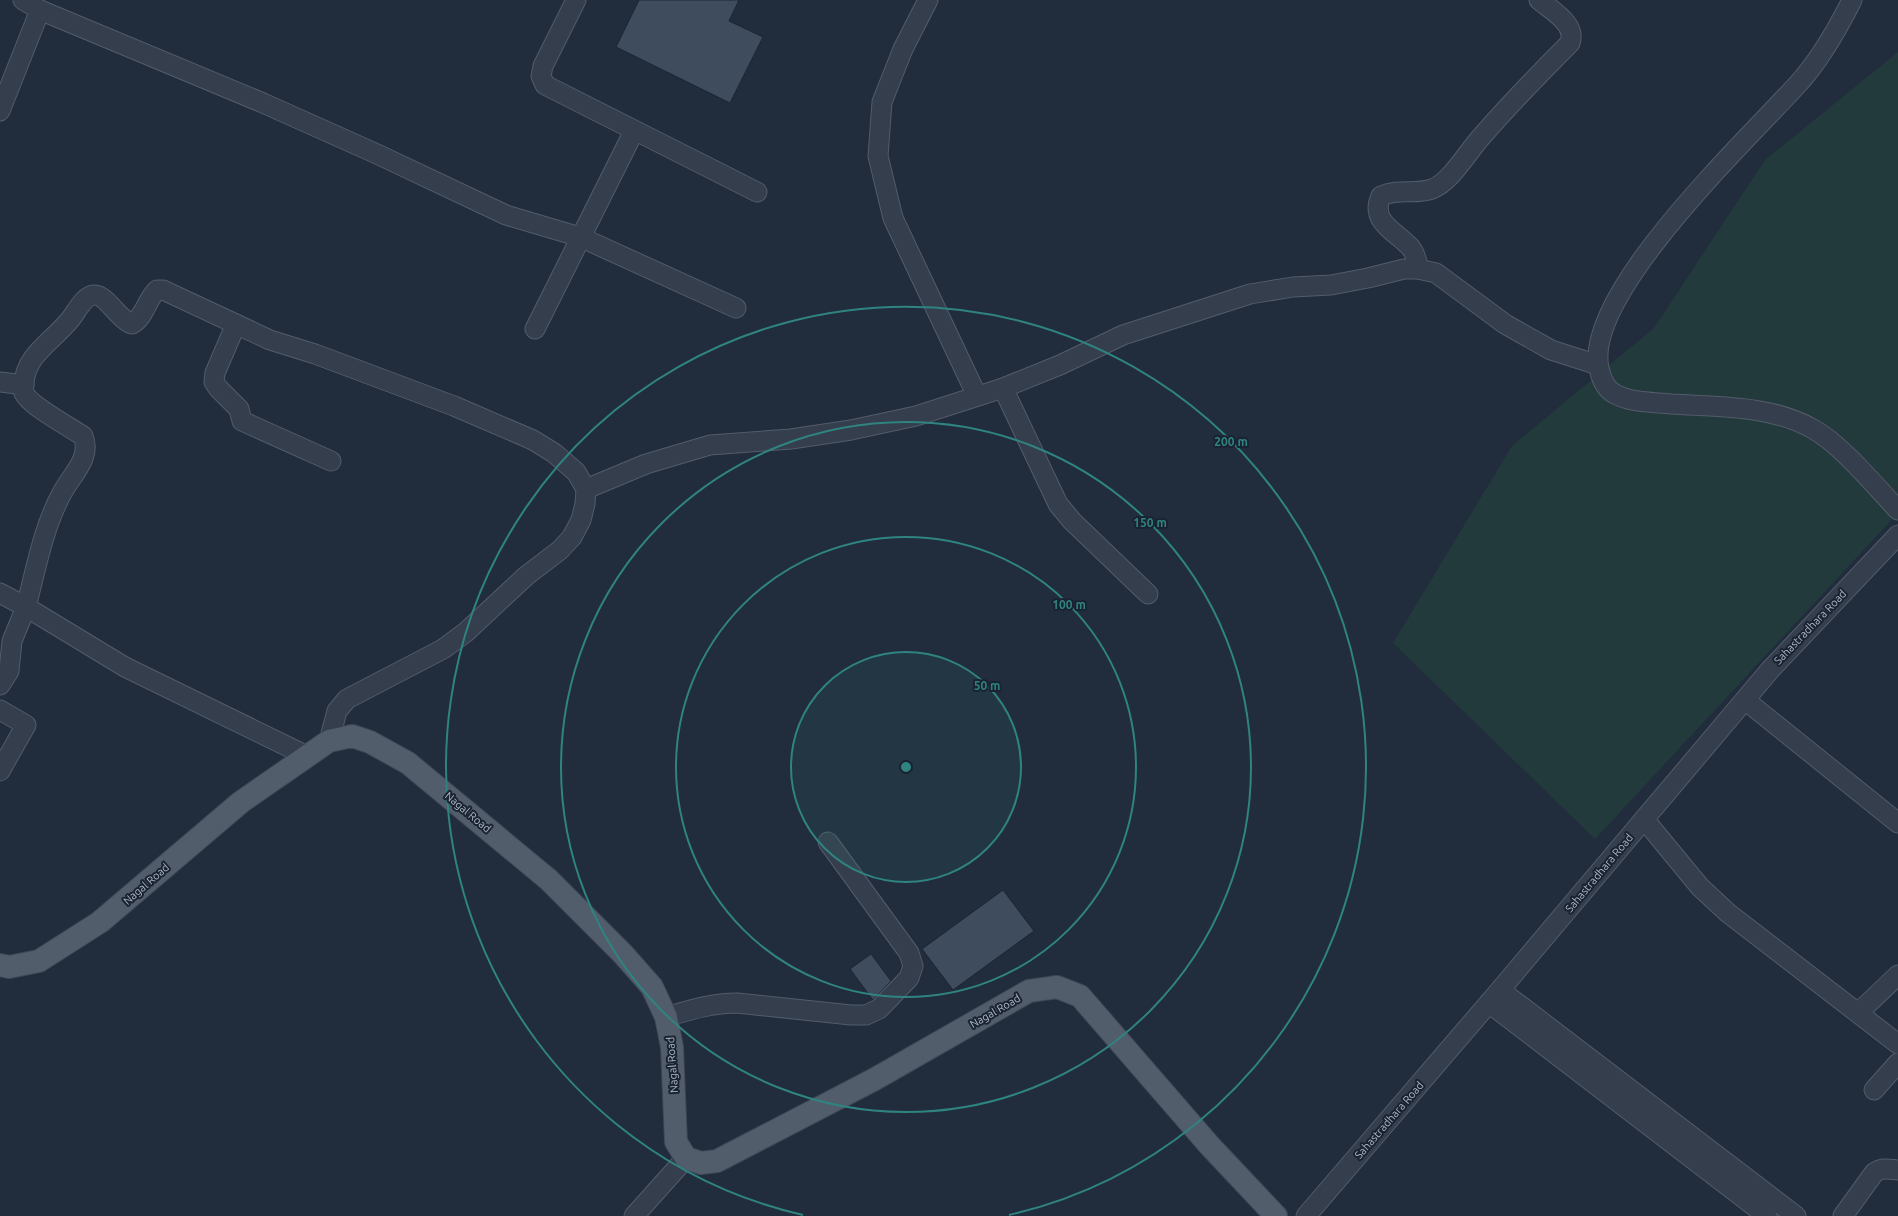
<svg xmlns="http://www.w3.org/2000/svg" width="1898" height="1216" viewBox="0 0 1898 1216" font-family="Ubuntu,sans-serif">
<rect width="100%" height="100%" fill="#212c3c"/>
<!-- green -->
<path fill="#233a3d" d="M1898,52V513L1595,839L1393,643L1512,446L1654,328L1765,160Z"/>
<!-- building -->
<g fill="#3f4c5e" stroke="#1c2533">
<path d="M639,0H739L729,21L763,37L730,103L616,47Z"/>
<path d="M1003,890L1034,931L953,990L922,949Z"/>
<path d="M871,954L891,981L873,1000L850,969Z"/>
</g>
<g fill="none" stroke-linecap="round" stroke-linejoin="round">
<defs>
<g id="minor">
<path d="M23,0L40,10L263,103L377,154L506,215L580,237L736,308"/>
<path d="M576,0L543,66L541,76L545,85L757,192"/>
<path d="M928,0L903,49L882,102L878,156L893,218L977,396"/>
<path d="M1852,0C1837,30 1820,60 1797,85C1749,138 1583,294 1599,368C1601,378 1605,389 1615,394C1632,403 1652,402 1671,404C1718,407 1771,405 1813,429C1842,445 1875,486 1898,510"/>
<path d="M0,111L40,10"/>
<path d="M1418,269C1417,262 1416,254 1411,248C1397,232 1369,222 1381,196C1399,188 1415,195 1432,189C1451,182 1468,151 1482,136C1510,104 1540,73 1570,43C1577,24 1551,10 1539,0"/>
<path d="M236,324L215,373L214,382L218,388L239,409L242,421L331,461"/>
<path d="M535,329L634,131"/>
<path d="M0,382L24,385"/>
<path d="M1003,388L1058,504L1072,521L1148,594"/>
<path d="M586,489L646,464L710,445L791,439L851,430L916,416L1003,388L1060,365L1123,335L1250,294L1293,287L1331,285L1368,278L1404,269H1418L1436,273L1505,324L1551,350L1598,365"/>
<path d="M0,593L26,607L12,641L9,671L0,685"/>
<path d="M1745,700L1898,823"/>
<path d="M0,710L26,725L0,771"/>
<path d="M307,756L125,667L26,607C36,569 43,528 62,493C72,474 92,458 83,436C70,427 30,406 24,393C23,390 24,387 24,384C25,356 51,342 67,323C75,316 82,296 94,295C106,294 119,320 132,324C144,318 147,299 157,290H163L270,340L315,354L454,406L533,440L554,453L576,472L586,489L585,504L581,520L572,537L560,550L526,576L466,632L443,649L347,699L337,711L329,741"/>
<path d="M1644,819L1700,887L1728,913L1898,1044"/>
<path d="M1500,990L1796,1216"/>
<path d="M1489,1003L1767,1216"/>
<path d="M1858,1013L1898,975"/>
<path d="M666,1017C690,1010 712,1003 737,1003L851,1015H866L879,1009L909,978L913,966L909,953L828,842"/>
<path d="M1874,1090L1898,1063"/>
<path d="M634,1216L686,1158"/>
<path d="M1306,1216L1500,990L1770,670L1898,535"/>
<path d="M1843,1216L1874,1173C1882,1167 1888,1169 1898,1170"/>
</g>
<path id="major" d="M0,965L9,967L39,961L100,922L241,802L329,741L352,736L370,742L408,763L549,880L623,954L652,987L666,1017L672,1047L676,1142L686,1158L701,1163L717,1161L875,1079L1029,991L1057,987L1080,996L1210,1146L1276,1216"/>
</defs>
<!-- minor casing -->
<use href="#minor" stroke="#535c6a" stroke-width="21"/>
<!-- major casing -->
<use href="#major" stroke="#3e4755" stroke-width="24"/>
<!-- minor -->
<use href="#minor" stroke="#353e4c" stroke-width="19"/>
<!-- major -->
<use href="#major" stroke="#525d6c" stroke-width="22"/>
</g>
<!-- distance rings -->
<circle cx="906" cy="767" r="115" fill="#2f8380" fill-opacity=".12"/>
<g fill="none" stroke="#2f8380" stroke-width="2">
<circle cx="906" cy="767" r="115"/>
<circle cx="906" cy="767" r="230"/>
<circle cx="906" cy="767" r="345"/>
<path d="M803 1215A460 460 0 1 1 1009 1215"/>
</g>
<g text-anchor="middle" stroke-width="4" stroke-linejoin="round" paint-order="stroke">
<!-- street labels -->
<g font-size="11" fill="#b0b9c8" stroke="#1a2331">
<text transform="translate(1810 627) rotate(-46)" y="4">Sahastradhara Road</text>
<text transform="translate(468 812) rotate(40)" y="4">Nagal Road</text>
<text transform="translate(1599 873) rotate(-50)" y="4">Sahastradhara Road</text>
<text transform="translate(146 884) rotate(-41)" y="4">Nagal Road</text>
<text transform="translate(995 1011) rotate(-30)" y="4">Nagal Road</text>
<text transform="translate(672 1065) rotate(-94)" y="4">Nagal Road</text>
<text transform="translate(1389 1120) rotate(-49)" y="4">Sahastradhara Road</text>
</g>
</g>
<circle cx="906" cy="767" r="6" fill="#2f8380" stroke="#1a2331" stroke-width="2"/>
<g font-size="12" text-anchor="middle" font-weight="bold" fill="#2f8380" stroke="#1a2331" stroke-width="4" stroke-linejoin="round" paint-order="stroke">
<text x="1231" y="446">200 m</text>
<text x="1150" y="527">150 m</text>
<text x="1069" y="609">100 m</text>
<text x="987" y="690">50 m</text>
</g>
</svg>
